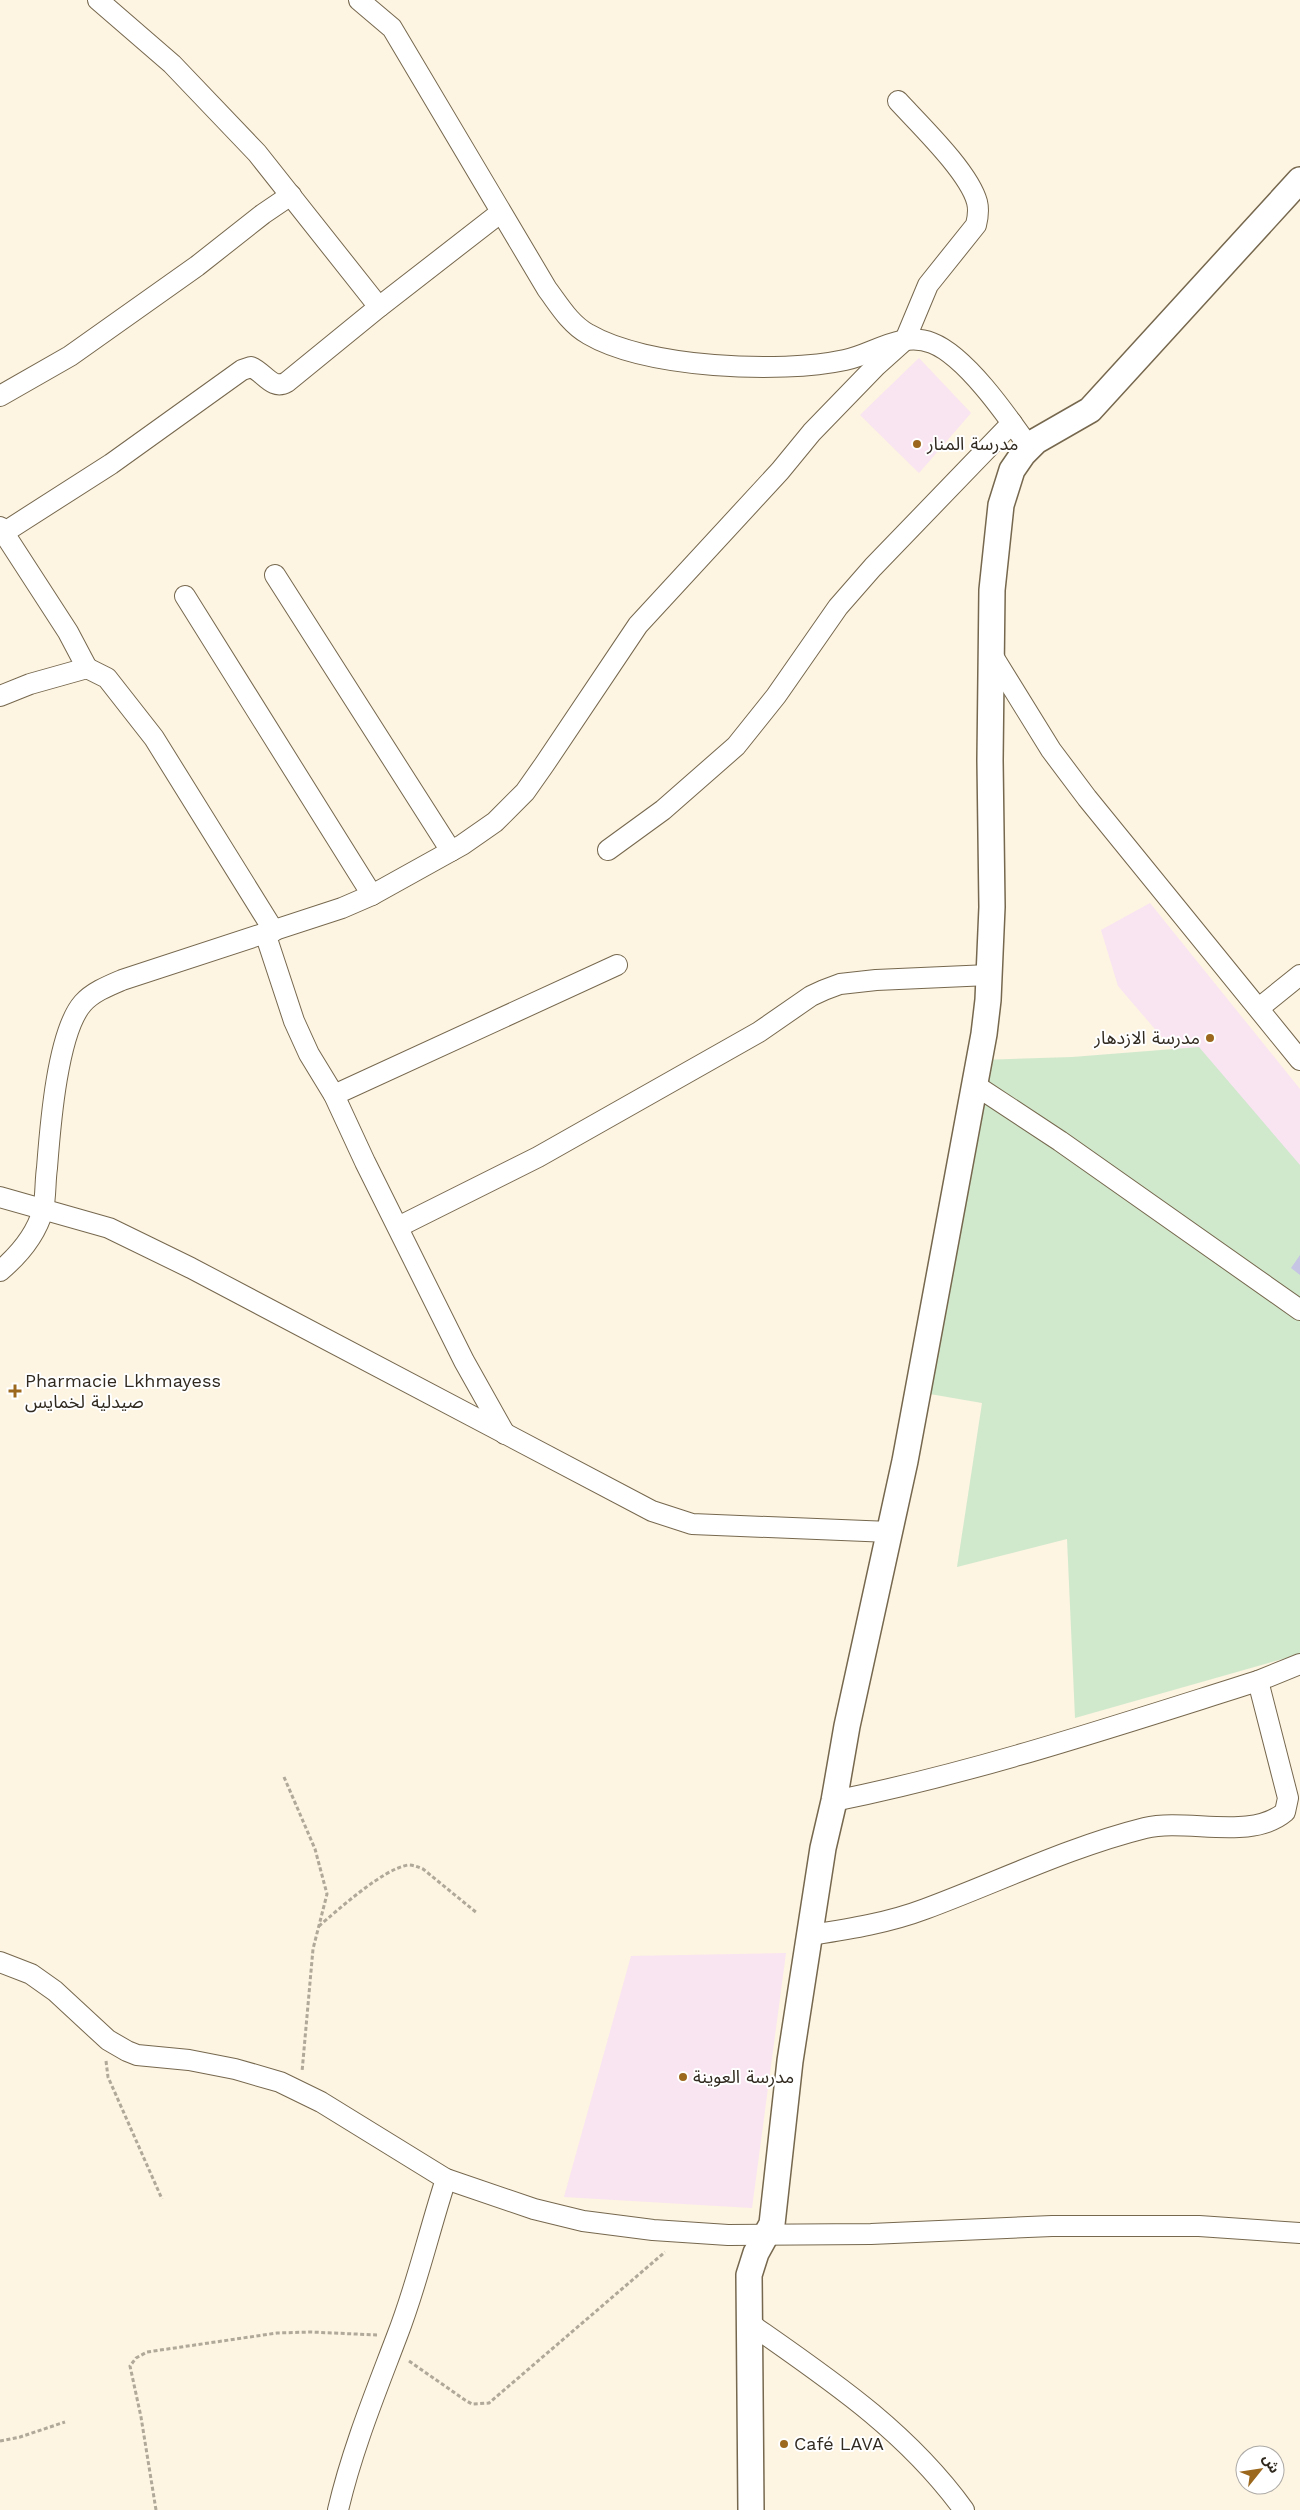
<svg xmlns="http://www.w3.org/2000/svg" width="1300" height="2510" viewBox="0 0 1300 2510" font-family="'Work Sans','Noto Sans Arabic',sans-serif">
<defs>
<filter id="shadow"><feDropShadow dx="5.5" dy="3" stdDeviation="0" flood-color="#0004"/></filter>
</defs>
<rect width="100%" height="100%" fill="#fdf4e2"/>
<!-- education -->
<g fill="#f9e4f2">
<path d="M919,358L971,413L919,473L860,415Z"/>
<path d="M1150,903L1300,1089V1193L1297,1195L1118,986L1101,930Z"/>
<path d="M786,1953L752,2208L564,2197L631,1956Z"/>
</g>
<!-- green -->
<path fill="#d0e9cd" d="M1199,1047L1300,1165V1654L1075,1718L1067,1539L957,1567L982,1403L924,1393L981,1060L1072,1057Z"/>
<!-- building -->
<path fill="#c6c5e3" filter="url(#shadow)" d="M1300,1255V1275L1291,1268Z"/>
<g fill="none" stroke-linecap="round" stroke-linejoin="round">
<defs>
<g id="minor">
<path d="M98,0L172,64L257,153L379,307"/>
<path d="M359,0L392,28L547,289C559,305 570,324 588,334C646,368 780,374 845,360C874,354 901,331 932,343C966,356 1008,417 1029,447"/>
<path d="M0,396L70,356L197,266L263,214L291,195"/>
<path d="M0,527L68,632L87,668"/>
<path d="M0,535L111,464L242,370L251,367C264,372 272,391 287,382L379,307L500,213"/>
<path d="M275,575L451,851"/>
<path d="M185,596L372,895"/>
<path d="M991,653L1051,750L1087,798L1300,1060"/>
<path d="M0,696L30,684L87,668L107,678L154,738L274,931"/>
<path d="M608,850L663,810L736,746L776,696L838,607L873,567L1012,423"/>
<path d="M265,933L294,1021L309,1054L334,1095L365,1162L464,1361L505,1434"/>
<path d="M1259,1008L1300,975"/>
<path d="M975,1085L1060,1141L1300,1310"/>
<path d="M334,1095L617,965"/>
<path d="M0,1197L109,1228L191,1268L652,1511L692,1524L890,1532"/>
<path d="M398,1227L538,1157L759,1032L811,996L824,990L840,984L876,980L989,975"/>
<path d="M0,1271C19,1255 36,1235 43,1210C46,1197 45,1181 47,1168C50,1129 57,1032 83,1003C93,992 108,986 122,980L342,908L372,895L462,845L495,822L525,792L544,765L638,625L780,471L812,432L876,366L905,340L928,285L976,225C978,217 979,210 977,202C969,172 920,125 898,101"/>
<path d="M834,1801C978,1772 1118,1725 1258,1681L1300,1664"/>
<path d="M811,1935C849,1929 888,1923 925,1909C998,1882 1069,1847 1145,1828C1187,1818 1251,1841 1285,1812L1288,1798L1258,1681"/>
<path d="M0,1962L31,1974L55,1991L108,2040L127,2051L137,2055L189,2060L235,2069L280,2082L321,2102L446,2179L534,2209L583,2221L653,2230L728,2235L871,2234L1052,2226H1199L1300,2233"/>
<path d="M749,2323C829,2379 906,2430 964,2510"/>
<path d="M338,2510C352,2450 375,2394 397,2336C417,2285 429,2231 446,2179"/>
</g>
<path id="tertiary" d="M751,2510L749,2275L756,2253L772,2224L790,2061L823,1848L834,1801L847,1726L905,1461L984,1034L988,1000L992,907L990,760L992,590L1001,505L1012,470L1023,454L1036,441L1090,410L1300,180"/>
</defs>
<!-- minor casing -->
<use href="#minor" stroke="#76684e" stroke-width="22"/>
<!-- tertiary casing -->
<use href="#tertiary" stroke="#76684e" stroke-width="28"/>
<!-- path -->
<g stroke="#b0a899" stroke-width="3" stroke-dasharray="4 2.5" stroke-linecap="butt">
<path d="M284,1777L315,1849L327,1894L313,1949L302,2072"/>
<path d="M319,1926C339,1909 383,1869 408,1865C414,1865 418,1867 423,1869L477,1913"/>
<path d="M106,2061L108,2077L162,2199"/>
<path d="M409,2361L465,2400L472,2404L489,2403L665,2252"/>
<path d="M0,2441L20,2437L65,2422"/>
<path d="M156,2510L141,2417L130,2366L136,2358L147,2352L277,2333L311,2332L377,2335"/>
</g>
<!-- minor -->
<use href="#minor" stroke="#fff" stroke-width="20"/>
<!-- tertiary -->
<use href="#tertiary" stroke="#fff" stroke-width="25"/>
</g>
<!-- markers -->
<g fill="#9b681e" stroke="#fff" stroke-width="2">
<circle cx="917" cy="444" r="5"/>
<circle cx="1210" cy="1038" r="5"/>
<path d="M12.5 1383.5h5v5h5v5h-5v5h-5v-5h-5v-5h5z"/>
<circle cx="683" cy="2077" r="5"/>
<circle cx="784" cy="2444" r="5"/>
</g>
<g text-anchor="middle" stroke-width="4" stroke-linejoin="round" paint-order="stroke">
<!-- poi labels -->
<g font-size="18" fill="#312a20" stroke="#fff" text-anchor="start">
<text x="927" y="450">مدرسة المنار</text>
<text x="1200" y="1044" text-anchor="end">مدرسة الازدهار</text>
<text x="25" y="1387">Pharmacie Lkhmayess<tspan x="25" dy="21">صيدلية لخمايس</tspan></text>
<text x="693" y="2083">مدرسة العوينة</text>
<text x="794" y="2450">Café LAVA</text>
</g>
</g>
<!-- north arrow -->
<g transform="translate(1260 2470) rotate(60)"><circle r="24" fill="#ffffff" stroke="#adaaa6"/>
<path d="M0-4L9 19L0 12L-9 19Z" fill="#9b681e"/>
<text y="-8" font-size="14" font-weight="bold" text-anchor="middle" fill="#312a20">ش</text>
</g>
</svg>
